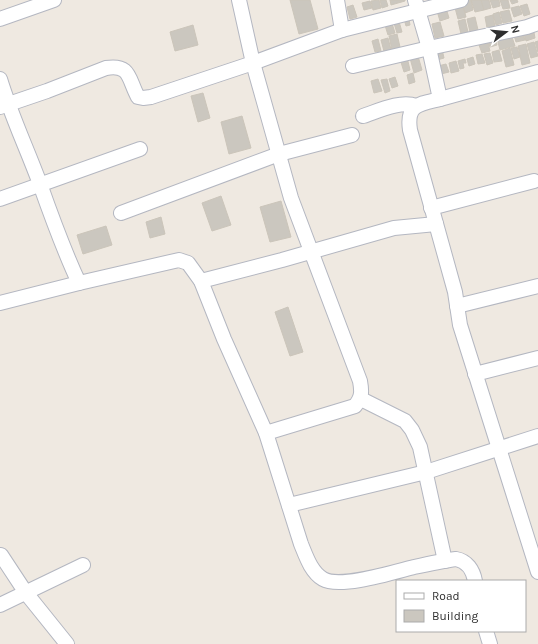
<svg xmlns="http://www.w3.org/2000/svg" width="538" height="644" viewBox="0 0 538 644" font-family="Karla,sans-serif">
<rect width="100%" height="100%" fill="#efe9e1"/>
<!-- building -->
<g fill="#cbc7bf" stroke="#cbc5ba">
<path d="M290,0H310L318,29L299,34Z"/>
<path d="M379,0L381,8L373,10L371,1Z"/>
<path d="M380,0H386L388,6L382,8Z"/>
<path d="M390,0H405V1L391,5Z"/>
<path d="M471,0H481L484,10L475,12Z"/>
<path d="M471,0L473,10L465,13L462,2Z"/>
<path d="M481,0H489L491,8L484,10Z"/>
<path d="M490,0H499L500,6L493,8Z"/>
<path d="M500,0H508L510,8L503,9Z"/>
<path d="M510,0H517L518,2L512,4Z"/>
<path d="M370,1L372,8L364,10L362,3Z"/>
<path d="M462,2L466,17L458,19L454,4Z"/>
<path d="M527,4L530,14L524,16L520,6Z"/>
<path d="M353,5L357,17L350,19L347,7Z"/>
<path d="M519,6L522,14L514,17L511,8Z"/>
<path d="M446,8L449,18L440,21L437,11Z"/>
<path d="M509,10L512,21L503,23L500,12Z"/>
<path d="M499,12L502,23L496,25L493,14Z"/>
<path d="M408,14L410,25L406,26L403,15Z"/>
<path d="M493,15L495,27L487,28L485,17Z"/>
<path d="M475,17L478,30L470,32L467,19Z"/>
<path d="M398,18L402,32L397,33L393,20Z"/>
<path d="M465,19L468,32L461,34L458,21Z"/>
<path d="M391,20L395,33L388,35L384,22Z"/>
<path d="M440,22L444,36L435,38L432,24Z"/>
<path d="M193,25L198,45L175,51L170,32Z"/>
<path d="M533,27L535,38L526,41L523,30Z"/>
<path d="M522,30L525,40L516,42L513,32Z"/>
<path d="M397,34L400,47L392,50L389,36Z"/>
<path d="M511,34L515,46L500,50L497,38Z"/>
<path d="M495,36L497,45L490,47L487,38Z"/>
<path d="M388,38L392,53L385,55L381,40Z"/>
<path d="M378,39L381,51L375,52L372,41Z"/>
<path d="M538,41V52L535,42Z"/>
<path d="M534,42L538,56L531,58L527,44Z"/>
<path d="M488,43L490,51L482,53L479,45Z"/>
<path d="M526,44L530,63L522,65L518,46Z"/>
<path d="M517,47L520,57L514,59L511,48Z"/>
<path d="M510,48L514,65L506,67L502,51Z"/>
<path d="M442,49L444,58L437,60L435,51Z"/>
<path d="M499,50L502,61L494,62L492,52Z"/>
<path d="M490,53L493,63L487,65L484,54Z"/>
<path d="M482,54L485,63L478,64L476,55Z"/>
<path d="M418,56L422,70L414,73L410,58Z"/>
<path d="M407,57L410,70L404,72L400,59Z"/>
<path d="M473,57L475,64L469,66L467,59Z"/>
<path d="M465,59L466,63H463L464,68L460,69L458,61Z"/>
<path d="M456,61L459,71L451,73L449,63Z"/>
<path d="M446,64L449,72L441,74L438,66Z"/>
<path d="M413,73L415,82L409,84L407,75Z"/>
<path d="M395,77L398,86L392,88L389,79Z"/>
<path d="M378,79L382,91L374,93L371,81Z"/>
<path d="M387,79L390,91L385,93L381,80Z"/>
<path d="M203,93L210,118L198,122L191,96Z"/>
<path d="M242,116L251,148L229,154L221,122Z"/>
<path d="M221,196L231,225L212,231L202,203Z"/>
<path d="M281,201L291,237L270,242L260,207Z"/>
<path d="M161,217L165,234L150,238L146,222Z"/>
<path d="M106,226L112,245L83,254L77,235Z"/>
<path d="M288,307L303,352L290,356L275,312Z"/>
</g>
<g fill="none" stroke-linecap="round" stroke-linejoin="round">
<defs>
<g id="street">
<path d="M239,0L253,63L291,198L360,381C362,392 362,397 355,406L266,433"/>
<path d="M337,0L342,30"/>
<path d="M415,0L429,48L440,99C420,104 406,104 410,130L455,292L460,325L538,572"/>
<path d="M0,19L54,0"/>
<path d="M353,66L429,48L527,27L538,23"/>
<path d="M0,79C11,115 27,149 40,184C52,218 64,251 79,283L179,260L188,263L201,281L224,339L266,433L301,544C306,556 311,572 323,579C340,589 394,572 414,567C428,564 442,561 456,559C467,561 473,570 475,581"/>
<path d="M440,99L538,72"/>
<path d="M0,107L47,91L106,68C131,64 128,79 138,97L143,98L151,97L253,63L342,30L461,0"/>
<path d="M363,116C378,111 401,100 416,106"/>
<path d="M0,199L140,149"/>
<path d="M431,208L534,181"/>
<path d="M121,213L279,154L352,135"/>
<path d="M201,281L282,260L394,228L436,224"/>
<path d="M0,303L79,283"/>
<path d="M457,306L538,286"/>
<path d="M475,374L538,358"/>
<path d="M361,399L405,421L412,430L420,447L445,561"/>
<path d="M289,505L426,472L538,436"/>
<path d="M1,555L26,593L67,644"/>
<path d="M0,605L83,565"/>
<path d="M486,631L490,644"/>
</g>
</defs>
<!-- street casing -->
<use href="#street" stroke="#b4b7c1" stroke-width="16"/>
<!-- street -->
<use href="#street" stroke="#fff" stroke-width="14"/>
</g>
<!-- legend -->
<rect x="396" y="580" width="130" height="52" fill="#ffffff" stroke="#ababab"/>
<rect x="404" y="593" width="20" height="6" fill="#ffffff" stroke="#ababab"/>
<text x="432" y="600" font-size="12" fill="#2e2e2e">Road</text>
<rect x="404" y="610" width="20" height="12" fill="#cbc7bf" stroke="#ababab"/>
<text x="432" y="620" font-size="12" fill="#2e2e2e">Building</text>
<!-- north arrow -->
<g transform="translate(506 32) rotate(74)" stroke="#ffffff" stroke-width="3" paint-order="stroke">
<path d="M0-3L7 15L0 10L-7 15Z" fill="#2e2e2e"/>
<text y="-6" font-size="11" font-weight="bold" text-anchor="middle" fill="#2e2e2e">N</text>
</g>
</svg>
